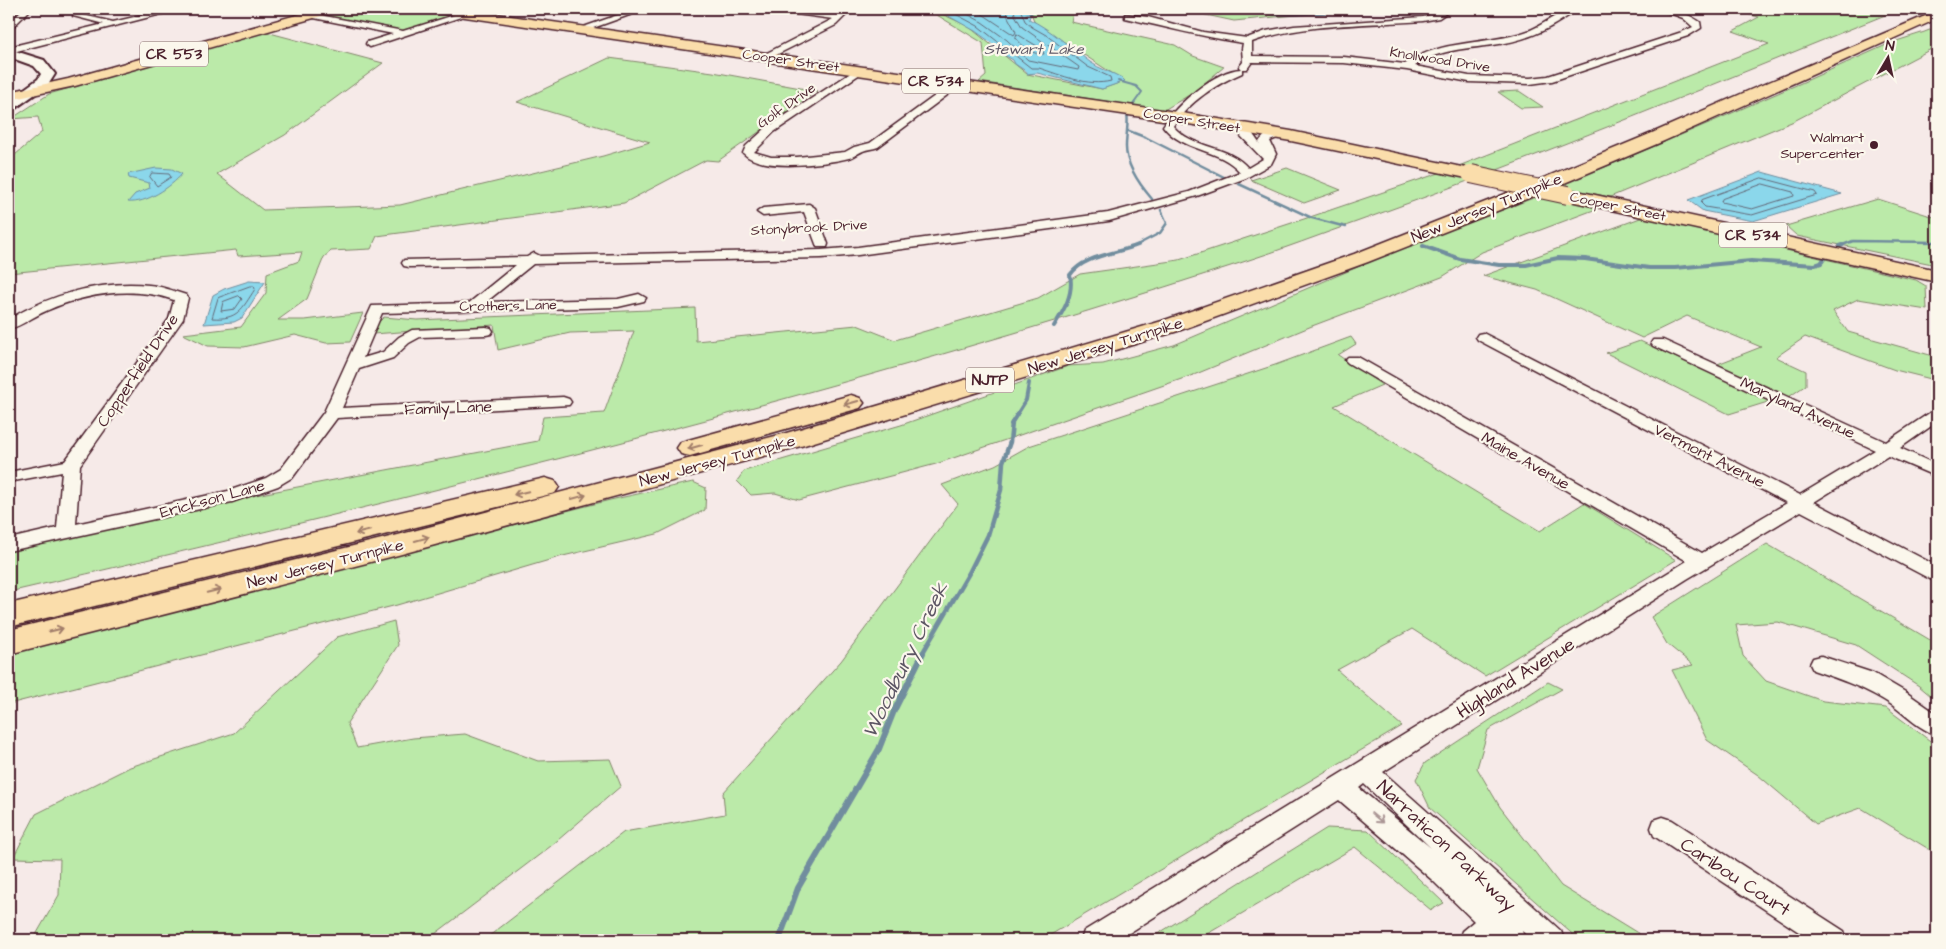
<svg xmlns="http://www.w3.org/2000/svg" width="1946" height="949" viewBox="0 0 1946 949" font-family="'Architects Daughter',sans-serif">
<rect width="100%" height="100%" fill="#f6eae8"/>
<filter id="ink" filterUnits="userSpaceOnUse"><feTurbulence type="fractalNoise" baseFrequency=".02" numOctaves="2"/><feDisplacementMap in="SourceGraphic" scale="10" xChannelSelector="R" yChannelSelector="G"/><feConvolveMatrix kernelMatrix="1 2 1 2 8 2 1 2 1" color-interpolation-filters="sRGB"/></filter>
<g filter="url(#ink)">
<!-- green -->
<g fill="#bbeaa9" stroke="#82846a">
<path d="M337,9H431L460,13L402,31L318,14Z"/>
<path d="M927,9H931L968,26L1027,74L1102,89L1124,81L1035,23L1031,13L1016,9H1074L1071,22L1175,45L1193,56L1224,67L1191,94L1164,110L979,82L986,76L983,43Z"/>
<path d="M1178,9L1302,10L1307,14L1234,21Z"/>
<path d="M1726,9H1900C1721,81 1544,155 1362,220C1322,234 1281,250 1240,263C836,394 423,496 9,592V546L172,511L538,441L543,417L604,413L634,331L570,333L498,350L494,325L373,334L376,325L384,317L417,320L695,308L696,341L857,325L895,340L1038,298L1080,274L1179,260L1310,217L1451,169L1769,44L1733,31L1759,17Z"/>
<path d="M1937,27V46L1794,121L1610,197L1558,187C1667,141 1776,95 1884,46C1901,38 1920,35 1937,27Z"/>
<path d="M266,32L383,63L285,135L217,174L263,210L400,205L603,156L650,142L517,102L609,58L713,72L817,91L718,161L706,160L624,203L377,236L371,249L331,251L324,257L307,299L278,320H305L363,313L350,342L326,343L295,335L244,347L208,346L183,334L241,327L266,293L267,273L299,261L302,252L238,256L236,250L9,273V160L42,132L38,117L11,119L49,94Z"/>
<path d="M1519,91L1543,107L1521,108L1498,92Z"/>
<path d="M1287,168L1341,190L1304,203L1251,180Z"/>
<path d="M1541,195L1599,208L1482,252L1442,277L1312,326L1196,374L936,464L799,500L775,493L751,495L737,481L744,471L901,425L1068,366L1103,364L1174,345L1393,252Z"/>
<path d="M1878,199L1937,218V265L1797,236L1786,226Z"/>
<path d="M1643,217L1916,280L1926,286L1927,310L1858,299L1833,311L1848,332L1937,357L1935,380L1895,370L1805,337L1776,357L1806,371V385L1786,399L1715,365L1761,347L1687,316L1642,338L1537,290L1483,276Z"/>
<path d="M1351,337L1356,344L1338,355L1382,385L1334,406L1540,531L1584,503L1676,560L1485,676L1412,629L1337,670L1402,726L1042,940H484L624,832L725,814L723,793L841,661L958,504L942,485L995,465L1029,446L1275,365Z"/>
<path d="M1640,341L1771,401L1729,414L1606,353Z"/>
<path d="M693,482L706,488L705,510L657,534L563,556L397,605L9,704V652L610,500Z"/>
<path d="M1767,544L1937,644V701L1919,686L1856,645L1778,622L1736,625L1743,656L1766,681L1823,701L1886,708L1937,746V854L1861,808L1816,824L1758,775L1707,740L1672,670L1693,665L1667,644L1651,617Z"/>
<path d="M394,621L398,645L347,723L357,748L413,738L465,734L538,761L610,759L621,786L551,846L427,940H33L59,895L60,859L13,858L36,814L130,767L234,733L337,637Z"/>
<path d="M1548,682L1562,689L1488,730L1477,768L1500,807L1561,886L1649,940H1579L1430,808L1416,779L1425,763Z"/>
<path d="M1327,828L1368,830L1444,903L1431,910L1355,847L1202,937V940H1148Z"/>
</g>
<!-- water -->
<g fill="#8bd7eb" stroke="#718d9e">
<path d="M936,9H1014L1030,12L1031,13L1029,19C1050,29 1070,47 1090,62C1099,69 1112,72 1122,78L1125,81L1102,89L1037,73L1027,74V72L1015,64L1013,60L1004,55L1000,49L975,31Z"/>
<path d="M156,168L172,169L182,174C171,187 146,204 128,202L135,194L150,188L149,183L129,178L128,174Z"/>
<path d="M1762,172L1842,194L1753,221L1703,211L1688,200Z"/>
<path d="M249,281L265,282L242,318L234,322L204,324L213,295L224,289Z"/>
</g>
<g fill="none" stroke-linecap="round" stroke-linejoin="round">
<!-- shore -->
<g stroke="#646978" stroke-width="1">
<path d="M946,9L978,26L1031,68H1039C1061,75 1088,87 1111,81L1110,77L1088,67L1046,35L1032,27L1025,21L1020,9"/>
<path d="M958,9L982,22L1007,40L1028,60L1078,70L1079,67L1022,27L1015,15L1014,9"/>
<path d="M975,9L1014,35L1016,32L1008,17L1007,9"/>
<path d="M1017,34L1042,49L1044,54C1032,55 1023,47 1016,38Z"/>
<path d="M152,173L169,174L171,177L157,186L150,177Z"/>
<path d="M1762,178L1815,192L1817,195L1752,215L1705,207L1701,203L1702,200Z"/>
<path d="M1763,184L1793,192L1794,196L1752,209L1721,202L1722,199Z"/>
<path d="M250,286H254L255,289C242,309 238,320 212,318L218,298Z"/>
<path d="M239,296L242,299L235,309L221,311L223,302Z"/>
</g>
<!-- stream-far4 -->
<g stroke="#718d9e" stroke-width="2">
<path d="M1230,9C1276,19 1322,13 1368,9"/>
<path d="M1026,15L1040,9"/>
<path d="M1118,81L1136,86L1142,92L1132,106"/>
</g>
<!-- stream-far3 -->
<g stroke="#718d9e" stroke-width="2.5">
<path d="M1127,111C1129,123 1126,134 1126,147C1126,166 1140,185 1152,199"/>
<path d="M1129,131L1147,138L1224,177"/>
<path d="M1239,184L1312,218L1346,227"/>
<path d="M1135,246L1160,233L1167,223L1161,210"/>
<path d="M1840,246L1853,241L1937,242"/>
</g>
<!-- stream-far2 -->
<g stroke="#718d9e" stroke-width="4">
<path d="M1423,246L1460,259L1499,265H1526L1558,258L1585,259L1649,268H1675L1751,261L1815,265L1821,263L1824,259"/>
<path d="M1840,246L1843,245"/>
<path d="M1054,326C1064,310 1074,294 1070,275C1084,255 1116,254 1138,245"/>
<path d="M1011,424L1026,400L1029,383"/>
</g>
<!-- stream-far1 -->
<path stroke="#718d9e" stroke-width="4.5" d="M922,654L969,573L988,535L1001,490L1003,462L1010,442L1012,423"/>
<!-- stream -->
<path stroke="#718d9e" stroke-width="6" d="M779,940L798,888L879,749L894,711L923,653"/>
<defs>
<g id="street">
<path d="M23,9H31L12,28H9V22Z"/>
<path d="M87,9H99L83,15L113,22L168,9H181L9,53V47L104,24L73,16L74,12Z"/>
<path d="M474,9H485L370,47L366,44L367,42L393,34L309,17L305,15L309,13L403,31Z"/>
<path d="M635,9H646L582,32L575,30Z"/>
<path d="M770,9H792L838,14L841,9H849L850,11L836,25L768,59L764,56L765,54L833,19L774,11Z"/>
<path d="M1443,9H1452L1439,18L1423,21C1369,25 1303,23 1252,42V56L1344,57L1405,64C1443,38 1486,46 1528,31C1545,25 1560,9 1577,9C1573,13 1567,17 1562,20C1541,34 1517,42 1493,45C1465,49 1439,49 1415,66L1469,76L1530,78L1548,76L1682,32L1693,27L1683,18L1659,9C1675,9 1687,13 1700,22L1701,28L1688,36L1552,81L1530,84L1469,82L1407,70L1344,63L1252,62L1247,69H1242V73C1216,84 1189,102 1173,126C1192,149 1229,145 1248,168L1263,159L1234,129L1233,127L1234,125C1247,123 1254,136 1260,144L1259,142C1267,130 1282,131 1295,134L1296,136L1295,138H1277L1270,141L1276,154L1271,164L1246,178L1197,196L1109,221L858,255L821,258L533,264L486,302L618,299L639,294L646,298L644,301L618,307L382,313L363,358L383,352L399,337L412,330L486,327L491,328L493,331L491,334L486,335L420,337L409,343L393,358L359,369L342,408L563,397L569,399L571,402L569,405L337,418L293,477L278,486L232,502L9,551V539L57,528L62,472L9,482V472L65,461L169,319L174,300C132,286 86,293 46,311C34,316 22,326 9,329V319C50,295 100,280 149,285C161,286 174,291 186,295L188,298L183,319L80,465L76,524L228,491L266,478L281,469L324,412L372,306L469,303L516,265L409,267L404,266L402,263L404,260L527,257L534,253L540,256L821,250L858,247L1108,213L1189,192L1240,172C1220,148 1182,152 1163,126C1176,105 1215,70 1241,69L1239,67L1243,62L1242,49L1243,43C1203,37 1165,27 1125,18V14L1148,17L1203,32L1247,38L1266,31L1294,26L1423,17L1433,14Z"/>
<path d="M860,67L865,70L863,72L774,132L754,152L771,157H797L845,152L854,147L870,143L954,82H960L962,84L878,147C873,149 867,149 863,151C858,153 854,157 849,158C825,164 761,172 743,153L746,146L766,128Z"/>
<path d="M809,204L815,208L828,244L827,247H817L816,244L804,212L763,216L757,212L763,208Z"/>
<path d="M1483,333L1800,495L1875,450L1653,346L1651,343L1653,340H1663L1886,442L1931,412L1937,410V422L1900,448L1937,465V477L1888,456L1814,502L1937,566V581L1930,579L1801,511L1687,579L1383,772L1561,931L1564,940H1532L1522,931L1525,940H1459L1462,931L1474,921L1431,879L1339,800L1118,940H1081L1084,931L1687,561L1348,363L1345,360L1348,357H1358L1702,553L1787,503L1478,340L1476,337L1478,334ZM1364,784L1431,848L1359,788Z"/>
<path d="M1821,656L1873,673L1907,693L1937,714V735C1920,730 1906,715 1892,705C1866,688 1842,680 1813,670L1810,664L1813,658Z"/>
<path d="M1663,817L1672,820L1844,931L1847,940H1811L1654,836L1651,828L1654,820Z"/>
</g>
<path id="secondary" d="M9,49L44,60L55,74L48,85L14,109L9,110V100L38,79L41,74L34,66L9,57Z"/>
<g id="primary">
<path d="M318,9H337L335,12L75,86L9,100V92L68,79Z"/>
<path d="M432,9H462L1176,112L1291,131L1471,169L1477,170L1480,174L1477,178L1471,179L1291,141L1176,122L438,13Z"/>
<path d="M1568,189L1937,270V282L1561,199L1559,195L1561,191Z"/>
</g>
<g id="highway">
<path d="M1937,11V19L1664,141L1507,207L1368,262L1178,331L801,446L398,555L9,654V630L398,535L783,434L1162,321L1354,254L1493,199L1652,133L1750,90Z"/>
<path d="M851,395L860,398L864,403L860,408L690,456L681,454L677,448L681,442Z"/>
<path d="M545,478L555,481L559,487L555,493L9,627V604Z"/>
</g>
</defs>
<!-- street casing -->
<use href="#street" stroke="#4a1f2b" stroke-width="3"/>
<!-- secondary casing -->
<use href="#secondary" stroke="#4a1f2b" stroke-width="4"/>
<!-- primary casing -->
<use href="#primary" stroke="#4a1f2b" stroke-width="3"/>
<!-- highway casing -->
<use href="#highway" stroke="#4a1f2b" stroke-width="3"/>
<!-- street -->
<use href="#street" fill="#fbf7ec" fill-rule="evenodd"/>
<!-- secondary -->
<use href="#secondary" fill="#fbf7ec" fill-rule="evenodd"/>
<!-- primary -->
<use href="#primary" fill="#faddab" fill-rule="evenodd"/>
<!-- highway -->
<use href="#highway" fill="#faddab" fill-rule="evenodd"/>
<defs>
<path id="primary-bridge" d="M1471,174L1568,195"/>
</defs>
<!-- primary-bridge casing -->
<use href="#primary-bridge" stroke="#4a1f2b" stroke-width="20" stroke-linecap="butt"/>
<!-- primary-bridge -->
<use href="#primary-bridge" stroke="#faddab" stroke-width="18"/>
</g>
<!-- one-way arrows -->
<defs><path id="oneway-shaft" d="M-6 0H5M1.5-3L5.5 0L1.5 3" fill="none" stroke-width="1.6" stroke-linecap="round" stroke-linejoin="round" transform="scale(1.25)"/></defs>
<g stroke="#a27e6b">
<use href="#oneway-shaft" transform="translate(851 403) rotate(164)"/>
<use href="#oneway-shaft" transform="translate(695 447) rotate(164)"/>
<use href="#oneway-shaft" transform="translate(521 493) rotate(167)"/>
<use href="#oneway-shaft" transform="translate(579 497) rotate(-15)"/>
<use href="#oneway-shaft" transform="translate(363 532) rotate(167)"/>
<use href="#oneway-shaft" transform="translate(422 539) rotate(-15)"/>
<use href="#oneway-shaft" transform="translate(214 591) rotate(-14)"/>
<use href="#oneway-shaft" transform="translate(56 630) rotate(-14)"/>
</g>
<use stroke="#ab9695" href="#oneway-shaft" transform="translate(1377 818) rotate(40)"/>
</g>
<!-- markers -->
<circle fill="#4a1f2b" stroke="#fbf7ec" stroke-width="2" cx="1874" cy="145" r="5"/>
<g text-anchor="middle" stroke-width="4.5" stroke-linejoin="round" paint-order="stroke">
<!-- far-street labels -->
<g font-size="14" fill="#4a1f2b" stroke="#fbf7ec">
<text transform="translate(1440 59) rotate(9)" y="5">Knollwood Drive</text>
<text transform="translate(791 60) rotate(8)" y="5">Cooper Street</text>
<text transform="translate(786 105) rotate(-35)" y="5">Golf Drive</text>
<text transform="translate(1192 120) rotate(9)" y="5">Cooper Street</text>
<text transform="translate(1618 206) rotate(12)" y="5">Cooper Street</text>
<text transform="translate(809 227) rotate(-3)" y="5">Stonybrook Drive</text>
<text transform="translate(508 305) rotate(-1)" y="5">Crothers Lane</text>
</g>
<!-- far-poi labels -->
<g font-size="14" fill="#4a1f2b" stroke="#fbf7ec" text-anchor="end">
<text x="1864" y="142">Walmart<tspan x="1864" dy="16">Supercenter</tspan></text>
</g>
<!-- far-water labels -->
<g font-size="15" font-style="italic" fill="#5e5665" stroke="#fbf7ec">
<text x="1034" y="54">Stewart Lake</text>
</g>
<!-- shield labels -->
<g fill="#fbf7ec" stroke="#7f6065" stroke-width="1">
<rect x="140" y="41.5" width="68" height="25" rx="4"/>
<rect x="902" y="68.5" width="68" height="25" rx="4"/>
<rect x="1719" y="222.5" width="68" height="25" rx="4"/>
<rect x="966" y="367.5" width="48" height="25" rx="4"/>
</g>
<g font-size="15" font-weight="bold" fill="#4a1f2b">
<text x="174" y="59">CR 553</text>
<text x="936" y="86">CR 534</text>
<text x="1753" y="240">CR 534</text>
<text x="990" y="385">NJTP</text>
</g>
<!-- street labels -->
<g font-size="16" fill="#4a1f2b" stroke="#fbf7ec">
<text transform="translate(1486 207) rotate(-22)" y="6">New Jersey Turnpike</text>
<text transform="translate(1105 345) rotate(-17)" y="6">New Jersey Turnpike</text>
<text transform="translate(137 370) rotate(-56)" y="6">Copperfield Drive</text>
<text transform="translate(448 407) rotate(-2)" y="6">Family Lane</text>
<text transform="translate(1798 407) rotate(25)" y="6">Maryland Avenue</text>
<text transform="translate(1710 455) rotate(27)" y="6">Vermont Avenue</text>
<text transform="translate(717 460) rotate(-15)" y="6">New Jersey Turnpike</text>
<text transform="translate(1526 460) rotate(30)" y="6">Maine Avenue</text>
<text transform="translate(212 498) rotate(-15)" y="6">Erickson Lane</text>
<text transform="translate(325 563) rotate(-14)" y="6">New Jersey Turnpike</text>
</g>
<!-- near-street labels -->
<g font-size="19" fill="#4a1f2b" stroke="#fbf7ec">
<text transform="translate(1515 677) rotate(-32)" y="7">Highland Avenue</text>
<text transform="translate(1447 845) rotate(43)" y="7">Narraticon Parkway</text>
<text transform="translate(1736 876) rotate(33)" y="7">Caribou Court</text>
</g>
<!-- near-water labels -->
<g font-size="21" font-style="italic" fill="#5e5665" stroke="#fbf7ec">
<text transform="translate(905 660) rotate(-64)" y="7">Woodbury Creek</text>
</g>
</g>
<!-- margin -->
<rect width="1946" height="949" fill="none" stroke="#fbf7ec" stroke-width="30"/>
<rect x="15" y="15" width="1916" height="919" fill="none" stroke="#4a1f2b" stroke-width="2" filter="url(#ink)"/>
<!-- north arrow -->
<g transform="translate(1888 58) rotate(9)" stroke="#fbf7ec" stroke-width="4" paint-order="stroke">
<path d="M0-4L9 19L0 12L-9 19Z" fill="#4a1f2b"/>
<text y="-8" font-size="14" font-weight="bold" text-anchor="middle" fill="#4a1f2b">N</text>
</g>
</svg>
